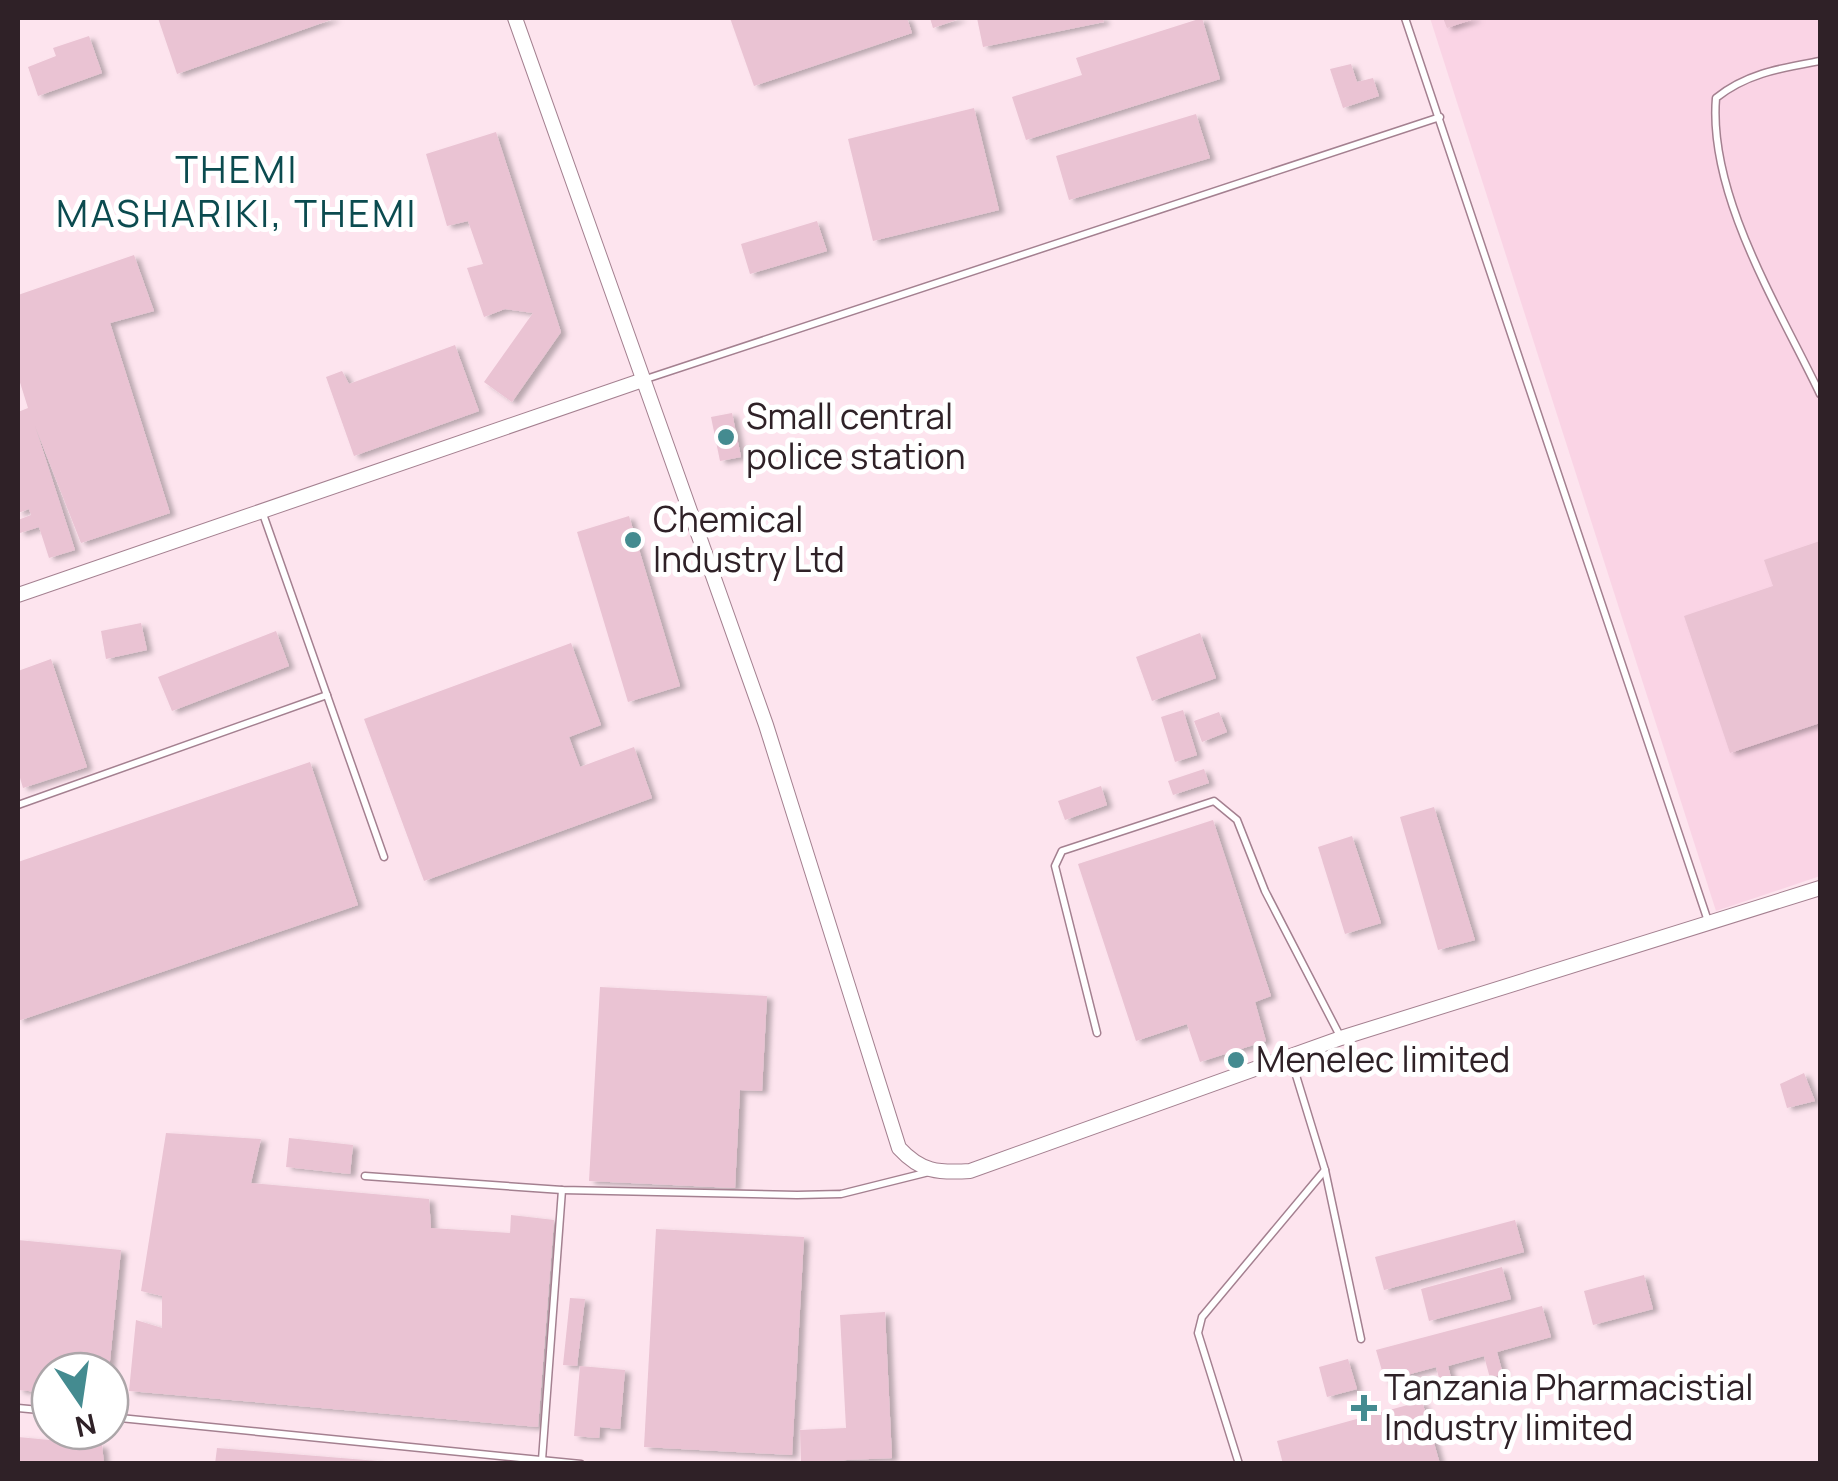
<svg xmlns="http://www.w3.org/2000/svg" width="1838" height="1481" viewBox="0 0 1838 1481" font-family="Manrope,sans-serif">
<defs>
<filter id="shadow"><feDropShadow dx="5.5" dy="3" stdDeviation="2.5" flood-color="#0004"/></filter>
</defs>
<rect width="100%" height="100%" fill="#fde4ee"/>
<!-- built -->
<path fill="#fad4e5" d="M1430,18H1820V876L1716,911Z"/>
<!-- building -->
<g fill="#eac3d3" filter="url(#shadow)">
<path d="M158,18H336L177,74Z"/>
<path d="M730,18H907L912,33L754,86Z"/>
<path d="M930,18H962L933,28Z"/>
<path d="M977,18H1103L1104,22L983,47Z"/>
<path d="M1202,18L1220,79L1026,140L1012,97L1082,75L1076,58Z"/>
<path d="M1443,18H1477L1447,28Z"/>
<path d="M89,36L102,73L38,96L28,67L56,56L53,48Z"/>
<path d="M1351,64L1357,82L1373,78L1379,96L1343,108L1330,69Z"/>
<path d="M974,108L999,210L873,241L848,139Z"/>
<path d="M1196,114L1210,158L1069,200L1056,156Z"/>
<path d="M496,132L561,332L512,402L484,382L533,313L505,309L484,317L467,268L483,264L468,221L447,226L426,154Z"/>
<path d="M817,221L827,251L750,274L741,244Z"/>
<path d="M134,255L154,311L110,323L170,513L81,543L35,426L75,550L49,558L39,527L20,533L18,525V520L31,515L29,509L18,513V412L28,408L18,376V295Z"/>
<path d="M455,345L479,411L354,456L326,377L342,371L349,384Z"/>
<path d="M732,413L741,457L720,461L711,417Z"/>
<path d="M629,516L680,686L628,702L577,532Z"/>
<path d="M1820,541V723L1730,753L1684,616L1773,586L1764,560Z"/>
<path d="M141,623L147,650L106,659L101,631Z"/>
<path d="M276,631L289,666L172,711L158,677Z"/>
<path d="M1200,633L1216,678L1152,701L1136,657Z"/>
<path d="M571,643L601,725L569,737L580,767L634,747L652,798L424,881L364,719Z"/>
<path d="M51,659L87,767L23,788L18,771V671Z"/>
<path d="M1183,710L1197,755L1175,762L1161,717Z"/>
<path d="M1219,712L1227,732L1202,742L1194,721Z"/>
<path d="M310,762L358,905L18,1021V862Z"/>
<path d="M1204,769L1209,783L1173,795L1168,781Z"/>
<path d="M1101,786L1107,805L1065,820L1058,801Z"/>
<path d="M1434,807L1475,940L1438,950L1400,817Z"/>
<path d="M1213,820L1271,996L1255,1002L1266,1041L1200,1062L1187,1024L1136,1041L1078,864Z"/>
<path d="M1352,836L1381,923L1345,934L1318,847Z"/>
<path d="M600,987L767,996L762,1091L740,1090L735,1188L589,1181Z"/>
<path d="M1804,1073L1815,1101L1787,1108L1780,1084Z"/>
<path d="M166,1133L261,1139L251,1183L429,1199L431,1228L510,1233L511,1215L554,1220L538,1427L129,1391L136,1320L162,1328V1296L141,1291Z"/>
<path d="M289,1138L353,1145L350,1174L286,1167Z"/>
<path d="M1515,1220L1524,1252L1384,1290L1375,1257Z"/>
<path d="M656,1229L804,1237L792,1455L644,1447Z"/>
<path d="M18,1240L121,1250L109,1371H50V1393L18,1390Z"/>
<path d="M1502,1267L1511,1299L1429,1321L1421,1289Z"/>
<path d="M1644,1275L1653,1309L1593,1325L1584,1291Z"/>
<path d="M570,1298L585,1299L577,1366L563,1365Z"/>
<path d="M1542,1306L1551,1337L1497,1352L1503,1374L1490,1378L1484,1356L1448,1366L1454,1389L1443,1392L1436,1367L1385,1381L1376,1350Z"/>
<path d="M885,1312L892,1458L801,1462L800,1430L846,1428L840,1315Z"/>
<path d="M1348,1359L1357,1389L1327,1397L1319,1367Z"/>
<path d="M580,1366L625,1370L620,1429L600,1427L599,1438L574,1436Z"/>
<path d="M1422,1401L1440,1464H1283L1277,1441Z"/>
<path d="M18,1437L102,1445L104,1464H18Z"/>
<path d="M217,1448L378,1461V1464H215Z"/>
</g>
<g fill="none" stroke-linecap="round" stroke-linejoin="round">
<defs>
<g id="service">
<path d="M1405,18L1708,921"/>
<path d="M1820,61C1782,68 1747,73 1716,98C1708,195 1779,308 1820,394"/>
<path d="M646,379L1440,117"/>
<path d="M263,514L384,857"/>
<path d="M18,805L327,695"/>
<path d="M1097,1033L1055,866L1062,851L1214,801L1237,820L1265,891L1340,1036"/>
<path d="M1291,1059L1325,1170L1361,1339"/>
<path d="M365,1176L562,1190L797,1195L841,1194L929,1172"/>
<path d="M18,1408L50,1411"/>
<path d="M110,1417L581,1464"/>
<path d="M542,1460L562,1190"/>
<path d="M1239,1464L1198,1333L1202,1317L1325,1170"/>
</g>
<g id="minor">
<path d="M515,18L766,725L899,1148C921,1172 938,1173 970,1171L1341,1038L1820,888"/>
<path d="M18,595L640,381"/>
</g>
</defs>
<!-- service casing -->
<use href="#service" stroke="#a48090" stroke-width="9"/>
<!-- minor casing -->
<use href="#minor" stroke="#a48090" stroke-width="16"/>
<!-- service -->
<use href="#service" stroke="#fff" stroke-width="6"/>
<!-- minor -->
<use href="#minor" stroke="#fff" stroke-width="14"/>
</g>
<!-- markers -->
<g fill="#448b90" stroke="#fff" stroke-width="4">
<circle cx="726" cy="437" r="10"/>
<circle cx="633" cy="540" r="10"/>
<circle cx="1236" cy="1060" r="10"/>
<path d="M1359 1393h10v10h10v10h-10v10h-10v-10h-10v-10h10z"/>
</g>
<g text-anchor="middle" stroke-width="10" stroke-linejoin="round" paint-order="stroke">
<!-- poi labels -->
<g font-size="35" fill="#2f2127" stroke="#fff" text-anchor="start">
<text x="746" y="429">Small central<tspan x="746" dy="40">police station</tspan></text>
<text x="653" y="532">Chemical<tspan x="653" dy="40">Industry Ltd</tspan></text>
<text x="1256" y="1072">Menelec limited</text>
<text x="1384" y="1400">Tanzania Pharmacistial<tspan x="1384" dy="40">Industry limited</tspan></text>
</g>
<!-- neighbourhood labels -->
<g font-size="38" letter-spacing="2.5" fill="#0b4b4f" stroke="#fff">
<text x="237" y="183">THEMI<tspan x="237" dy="44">MASHARIKI, THEMI</tspan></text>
</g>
</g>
<!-- border -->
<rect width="1838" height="1481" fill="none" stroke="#2f2127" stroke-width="40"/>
<!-- north arrow -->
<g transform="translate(80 1401) rotate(167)"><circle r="48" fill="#ffffff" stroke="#aca6a9" stroke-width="2.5"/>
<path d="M0-8L18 38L0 25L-18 38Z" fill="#448b90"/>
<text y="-15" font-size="28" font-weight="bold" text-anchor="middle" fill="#2f2127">N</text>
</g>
</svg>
